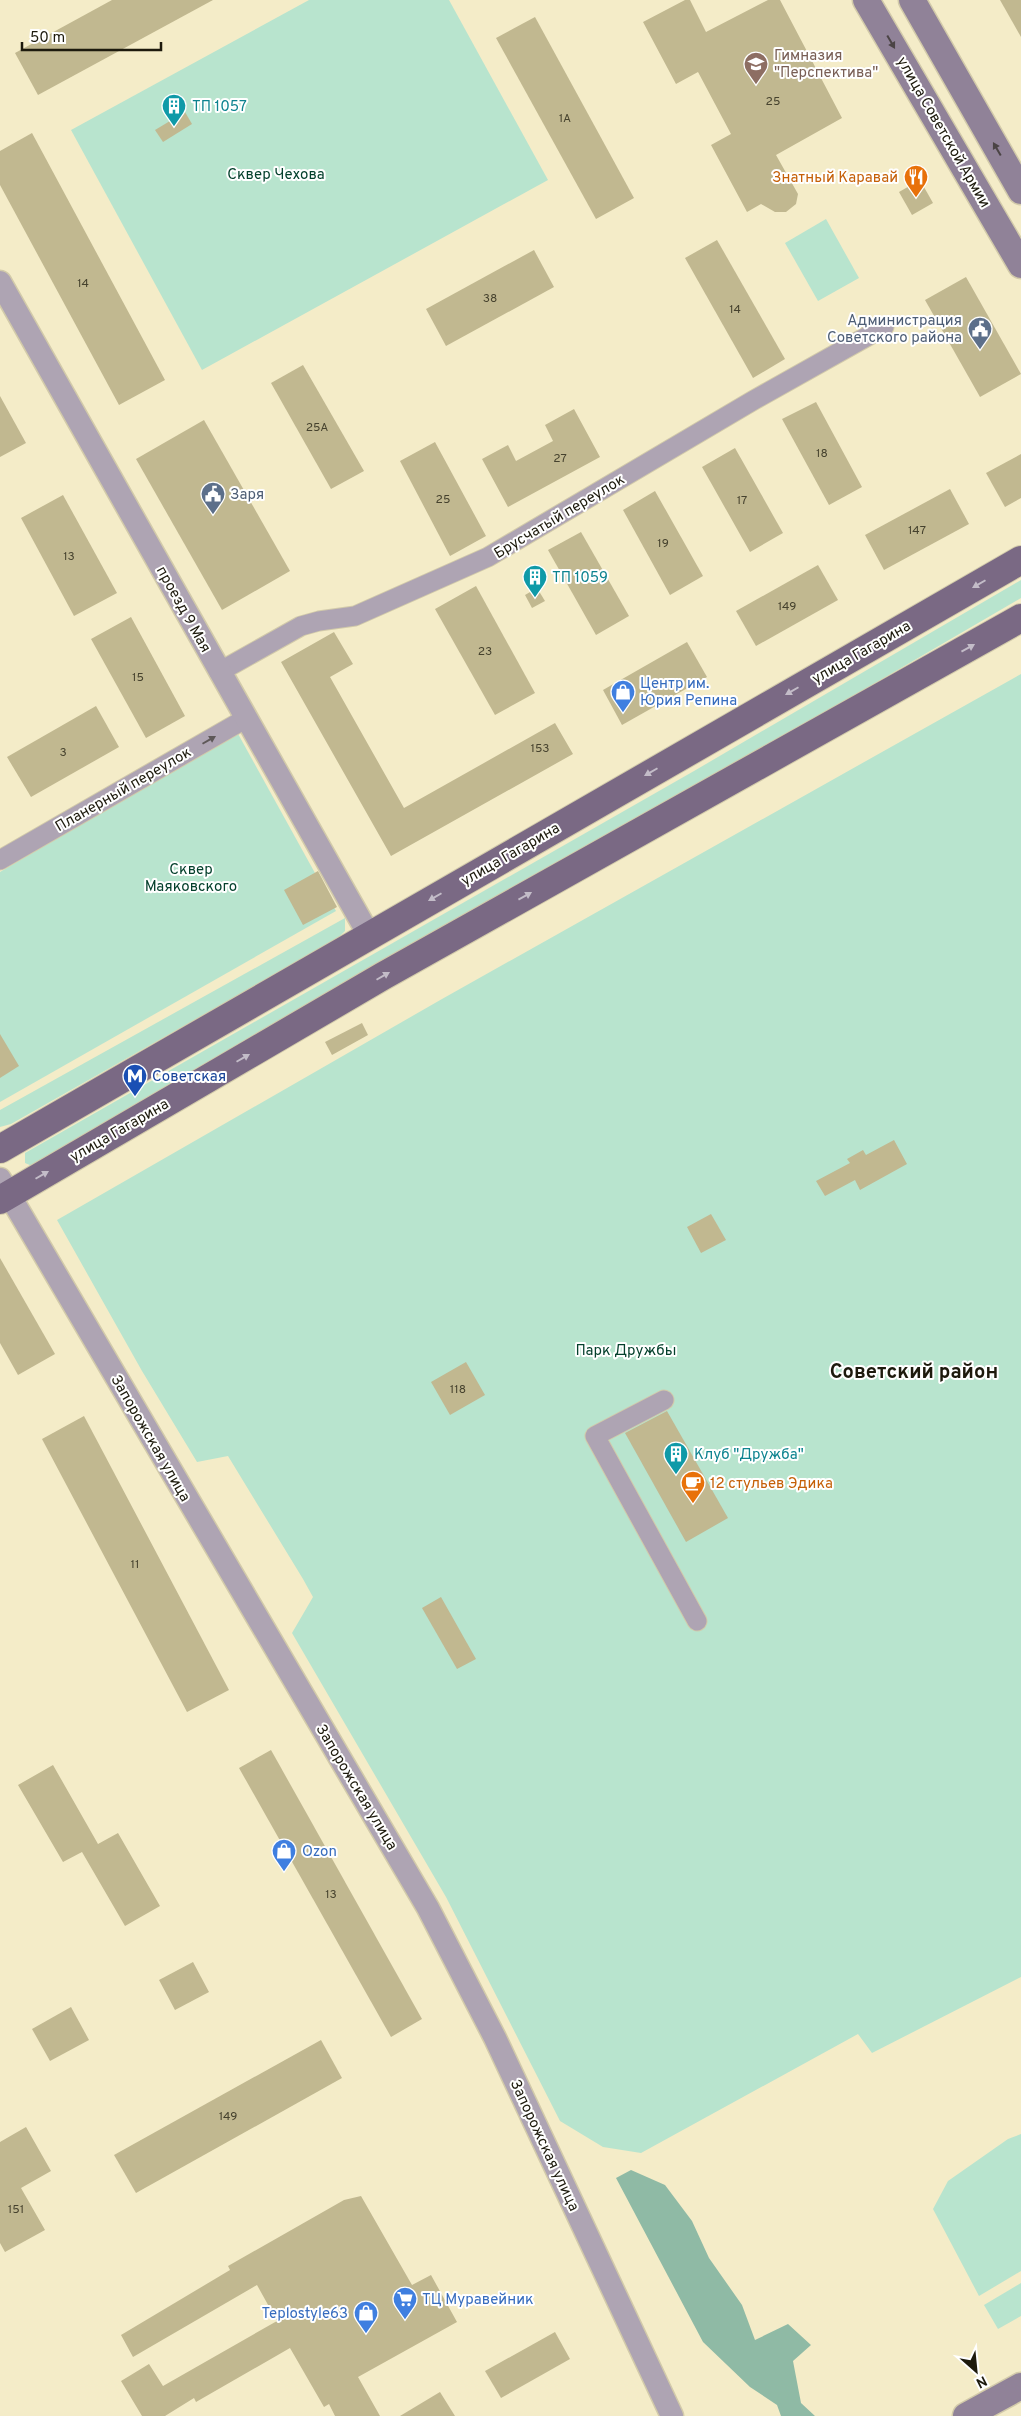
<svg xmlns="http://www.w3.org/2000/svg" width="1021" height="2416" viewBox="0 0 1021 2416" font-family="Overpass,sans-serif">
<rect width="100%" height="100%" fill="#f4ecc8"/>
<!-- green -->
<g fill="#b8e4ce">
<path d="M309,0H449L548,180L202,370L71,130Z"/>
<path d="M826,219L859,278L818,301L785,243Z"/>
<path d="M1021,580V598L702,784L32,1166L25,1163V1153L694,771Z"/>
<path d="M1021,674V1977L872,2053L858,2034L641,2153L603,2147L560,2121L446,1897L292,1633L313,1597L303,1579L228,1456L197,1462L142,1371L57,1220L442,999Z"/>
<path d="M237,732L336,911L0,1102V872Z"/>
<path d="M345,918V931L337,939L11,1124L0,1127V1110Z"/>
<path d="M1021,2134V2271L979,2296L933,2209L948,2181L1008,2139Z"/>
<path d="M1021,2283V2316L998,2329L984,2305Z"/>
</g>
<!-- forest -->
<path fill="#8fbaa5" d="M631,2170L665,2185L692,2221L709,2258L742,2305L755,2340L788,2324L811,2345L793,2361L801,2403L815,2416H781L777,2405L750,2387L703,2342L616,2178Z"/>
<!-- building -->
<g fill="#c1b890">
<path d="M112,0H213L38,95L15,53Z"/>
<path d="M685,0H690L706,32L768,0H780L842,118L776,155L798,194L796,204L786,212H775L761,204L747,212L711,145L731,134L698,72L676,84L643,22Z"/>
<path d="M1000,0H1021V37Z"/>
<path d="M535,17L634,198L596,219L496,38Z"/>
<path d="M185,112L192,124L163,142L155,130Z"/>
<path d="M32,133L165,380L119,405L0,185V151Z"/>
<path d="M920,180L933,203L912,215L899,192Z"/>
<path d="M717,240L785,359L753,378L685,258Z"/>
<path d="M534,250L554,287L446,346L426,309Z"/>
<path d="M966,277L1021,374L980,397L925,300Z"/>
<path d="M303,365L364,471L331,489L271,383Z"/>
<path d="M0,396L26,443L0,457Z"/>
<path d="M816,402L862,487L829,505L782,419Z"/>
<path d="M574,409L600,457L508,507L482,459L508,445L516,461L553,441L545,425Z"/>
<path d="M204,420L290,571L222,610L136,459Z"/>
<path d="M435,442L486,536L450,556L400,461Z"/>
<path d="M735,448L783,533L750,552L702,467Z"/>
<path d="M1021,454V498L1005,507L986,473Z"/>
<path d="M950,489L969,524L884,570L865,535Z"/>
<path d="M655,491L703,576L670,595L623,510Z"/>
<path d="M63,495L117,593L74,616L21,518Z"/>
<path d="M581,532L629,616L596,635L548,550Z"/>
<path d="M818,565L838,600L756,646L736,611Z"/>
<path d="M476,586L535,693L495,715L435,609Z"/>
<path d="M537,588L545,601L532,608L525,595Z"/>
<path d="M131,617L185,716L146,738L91,639Z"/>
<path d="M334,632L353,664L330,677L404,808L555,723L573,754L391,856L281,662Z"/>
<path d="M687,642L707,677L622,725L603,690Z"/>
<path d="M96,706L119,747L31,797L7,757Z"/>
<path d="M318,871L337,907L303,925L284,890Z"/>
<path d="M362,1023L368,1035L332,1055L325,1042Z"/>
<path d="M0,1034L19,1066L0,1078Z"/>
<path d="M894,1140L907,1164L860,1190L855,1180L825,1196L816,1181L850,1163L847,1159L863,1150L866,1155Z"/>
<path d="M711,1214L726,1240L701,1253L687,1227Z"/>
<path d="M0,1258L55,1354L18,1375L0,1343Z"/>
<path d="M466,1362L485,1395L450,1415L431,1382Z"/>
<path d="M667,1411L728,1518L686,1542L625,1433Z"/>
<path d="M84,1416L229,1690L187,1712L42,1439Z"/>
<path d="M441,1597L476,1659L457,1669L422,1608Z"/>
<path d="M271,1750L422,2019L391,2037L239,1768Z"/>
<path d="M53,1765L98,1844L118,1833L160,1906L125,1926L82,1852L63,1862L18,1785Z"/>
<path d="M193,1962L209,1992L175,2010L159,1980Z"/>
<path d="M71,2007L89,2040L50,2061L32,2029Z"/>
<path d="M321,2040L342,2078L136,2193L114,2155Z"/>
<path d="M26,2127L51,2171L21,2188L45,2230L5,2252L0,2243V2142Z"/>
<path d="M361,2196L412,2285L431,2275L457,2322L358,2377L380,2416H335L329,2404L324,2407L290,2348L196,2402L194,2398L165,2416H142L121,2381L149,2364L163,2386L277,2321L257,2285L133,2357L121,2335L230,2270L228,2266L344,2200Z"/>
<path d="M555,2332L570,2359L501,2398L485,2371Z"/>
<path d="M440,2392L455,2416H400Z"/>
</g>
<g fill="none" stroke-linecap="round" stroke-linejoin="round">
<defs>
<g id="minor">
<path d="M219,672L301,626L319,621L355,616L488,557L754,400L884,327"/>
<path d="M0,860L245,719"/>
<path d="M664,1400L595,1436L697,1621"/>
</g>
<g id="tertiary">
<path d="M0,282L369,935"/>
<path d="M0,1179L428,1908L495,2038L672,2416"/>
</g>
<g id="secondary">
<path d="M866,0L1021,265"/>
<path d="M912,0L1021,191"/>
<path d="M966,2416L1021,2386"/>
</g>
<g id="primary">
<path d="M0,1149L1021,560"/>
<path d="M0,1200L383,976L1021,618"/>
</g>
</defs>
<!-- minor casing -->
<use href="#minor" stroke="#d2caaa" stroke-width="21"/>
<!-- tertiary casing -->
<use href="#tertiary" stroke="#d2caaa" stroke-width="25"/>
<!-- secondary casing -->
<use href="#secondary" stroke="#d2caaa" stroke-width="29"/>
<!-- primary casing -->
<use href="#primary" stroke="#d2caaa" stroke-width="30"/>
<!-- minor -->
<use href="#minor" stroke="#aea4b3" stroke-width="19"/>
<!-- tertiary -->
<use href="#tertiary" stroke="#aea4b3" stroke-width="22"/>
<!-- secondary -->
<use href="#secondary" stroke="#908298" stroke-width="26"/>
<!-- primary -->
<use href="#primary" stroke="#7a6984" stroke-width="28"/>
</g>
<!-- one-way arrows -->
<defs><path id="oneway-solid" d="M-6-.8H1V-3.2L6.5 0L1 3.2V.8H-6Z" transform="scale(1.25)"/></defs>
<g fill="#4b4445">
<use href="#oneway-solid" transform="translate(891 42) rotate(60)"/>
<use href="#oneway-solid" transform="translate(997 149) rotate(-120)"/>
</g>
<g fill="#c3bcc8">
<use href="#oneway-solid" transform="translate(979 584) rotate(150)"/>
<use href="#oneway-solid" transform="translate(968 648) rotate(-29)"/>
<use href="#oneway-solid" transform="translate(792 691) rotate(150)"/>
<use href="#oneway-solid" transform="translate(651 772) rotate(150)"/>
<use href="#oneway-solid" transform="translate(525 896) rotate(-29)"/>
<use href="#oneway-solid" transform="translate(435 897) rotate(150)"/>
<use href="#oneway-solid" transform="translate(383 976) rotate(-30)"/>
<use href="#oneway-solid" transform="translate(243 1058) rotate(-30)"/>
<use href="#oneway-solid" transform="translate(42 1175) rotate(-30)"/>
</g>
<use fill="#5e5858" href="#oneway-solid" transform="translate(209 740) rotate(-30)"/>
<!-- icons -->
<defs>
<symbol id="school-pin" viewBox="-11 -11 22 30"><path d="M0 17L-7.5 6A9.5 9.5 0 1 1 7.5 6Z" fill="#8d6e63" stroke="#fff"/><path d="M0-5L7-2L0 1L-7-2ZM-4 1L0 2.5L4 1V4Q0 6-4 4Z" fill="#fff"/></symbol>
<symbol id="building-pin" viewBox="-11 -11 22 30"><path d="M0 17L-7.5 6A9.5 9.5 0 1 1 7.5 6Z" fill="#0f9aa8" stroke="#fff"/><path d="M-4-6H4V6H1V3H-1V6H-4ZM-2.5-4.3h1.7v1.8h-1.7ZM.8-4.3h1.7v1.8H.8ZM-2.5-1h1.7V.8h-1.7ZM.8-1h1.7V.8H.8Z" fill="#fff"/></symbol>
<symbol id="restaurant-pin" viewBox="-11 -11 22 30"><path d="M0 17L-7.5 6A9.5 9.5 0 1 1 7.5 6Z" fill="#e8710a" stroke="#fff"/><path d="M-5-6h1v4h1v-4h1v4h1v-4h1v5L-1.5 .5V6h-2V.5L-5-1ZM5-6V6H3V1.5H1.5Q1.5-4 5-6Z" fill="#fff"/></symbol>
<symbol id="civic-pin" viewBox="-11 -11 22 30"><path d="M0 17L-7.5 6A9.5 9.5 0 1 1 7.5 6Z" fill="#5c6f8a" stroke="#fff"/><path d="M-.6-6.5H3V-4.5H.6V-3L4-1V1h2V6H-6V1h2V-1L-.6-3ZM-1.2 2.5V6h2.4V2.5Z" fill="#fff"/></symbol>
<symbol id="shop-pin" viewBox="-11 -11 22 30"><path d="M0 17L-7.5 6A9.5 9.5 0 1 1 7.5 6Z" fill="#3f7fe0" stroke="#fff"/><path d="M-5-2.5h2.3a2.7 3.5 0 0 1 5.4 0H5L5.5 6h-11ZM-1.5-2.5h3a1.5 2.3 0 0 0-3 0Z" fill="#fff"/></symbol>
<symbol id="metro-pin" viewBox="-11 -11 22 30"><path d="M0 17L-7.5 6A9.5 9.5 0 1 1 7.5 6Z" fill="#1a4fb4" stroke="#fff"/><path d="M-5.5 5V-5H-3L0 0L3-5H5.5V5H3V-.5L0 4L-3-.5V5Z" fill="#fff"/></symbol>
<symbol id="cafe-pin" viewBox="-11 -11 22 30"><path d="M0 17L-7.5 6A9.5 9.5 0 1 1 7.5 6Z" fill="#e8710a" stroke="#fff"/><path d="M-5.5-4.5H6V0H3Q3 3.5 0 3.5H-2.5Q-5.5 3.5-5.5 0ZM3-3.2v2h1.7v-2ZM-6 4.5H4V6H-6Z" fill="#fff"/></symbol>
<symbol id="supermarket-pin" viewBox="-11 -11 22 30"><path d="M0 17L-7.5 6A9.5 9.5 0 1 1 7.5 6Z" fill="#3f7fe0" stroke="#fff"/><path d="M-6-5.5h2.5l.6 2H6L4.5 2H-2.5L-4.4-4H-6ZM-1.5 3.2a1.3 1.3 0 1 0 .1 0ZM3 3.2a1.3 1.3 0 1 0 .1 0Z" fill="#fff"/></symbol>
</defs>
<g fill-rule="evenodd">
<use href="#school-pin" x="742" y="50" width="28" height="38"/>
<use href="#building-pin" x="160" y="92" width="28" height="38"/>
<use href="#restaurant-pin" x="902" y="163" width="28" height="38"/>
<use href="#civic-pin" x="966" y="315" width="28" height="38"/>
<use href="#civic-pin" x="199" y="480" width="28" height="38"/>
<use href="#building-pin" x="521" y="563" width="28" height="38"/>
<use href="#shop-pin" x="609" y="678" width="28" height="38"/>
<use href="#metro-pin" x="121" y="1062" width="28" height="38"/>
<use href="#building-pin" x="662" y="1440" width="28" height="38"/>
<use href="#cafe-pin" x="679" y="1469" width="28" height="38"/>
<use href="#shop-pin" x="270" y="1837" width="28" height="38"/>
<use href="#supermarket-pin" x="391" y="2285" width="28" height="38"/>
<use href="#shop-pin" x="352" y="2299" width="28" height="38"/>
</g>
<g text-anchor="middle" stroke-width="4" stroke-linejoin="round" paint-order="stroke">
<!-- number labels -->
<g font-size="12" fill="#46422e">
<text x="773" y="105">25</text>
<text x="565" y="122">1А</text>
<text x="83" y="287">14</text>
<text x="490" y="302">38</text>
<text x="735" y="313">14</text>
<text x="317" y="431">25А</text>
<text x="822" y="457">18</text>
<text x="560" y="462">27</text>
<text x="443" y="503">25</text>
<text x="742" y="504">17</text>
<text x="917" y="534">147</text>
<text x="663" y="547">19</text>
<text x="69" y="560">13</text>
<text x="787" y="610">149</text>
<text x="485" y="655">23</text>
<text x="138" y="681">15</text>
<text x="540" y="752">153</text>
<text x="63" y="756">3</text>
<text x="458" y="1393">118</text>
<text x="135" y="1568">11</text>
<text x="331" y="1898">13</text>
<text x="228" y="2120">149</text>
<text x="16" y="2213">151</text>
</g>
<!-- education labels -->
<g font-size="15" fill="#785e54" stroke="#fff" text-anchor="start">
<text x="774" y="60">Гимназия<tspan x="774" dy="17">"Перспектива"</tspan></text>
</g>
<!-- culture labels -->
<g font-size="15" fill="#0d838f" stroke="#fff" text-anchor="start">
<text x="192" y="111">ТП 1057</text>
<text x="552" y="582">ТП 1059</text>
<text x="694" y="1459">Клуб "Дружба"</text>
</g>
<!-- street labels -->
<g font-size="15" fill="#1d1a0d" stroke="#fff">
<text transform="translate(944 132) rotate(60)" y="5">улица Советской Армии</text>
<text transform="translate(559 516) rotate(-31)" y="5">Брусчатый переулок</text>
<text transform="translate(184 609) rotate(61)" y="5">проезд 9 Мая</text>
<text transform="translate(861 652) rotate(-30)" y="5">улица Гагарина</text>
<text transform="translate(123 789) rotate(-30)" y="5">Планерный переулок</text>
<text transform="translate(510 854) rotate(-30)" y="5">улица Гагарина</text>
<text transform="translate(119 1130) rotate(-30)" y="5">улица Гагарина</text>
<text transform="translate(151 1438) rotate(60)" y="5">Запорожская улица</text>
<text transform="translate(357 1787) rotate(59)" y="5">Запорожская улица</text>
<text transform="translate(545 2145) rotate(65)" y="5">Запорожская улица</text>
</g>
<!-- park labels -->
<g font-size="15" fill="#04402c" stroke="#fff">
<text x="276" y="179">Сквер Чехова</text>
<text x="191" y="874">Сквер<tspan x="191" dy="17">Маяковского</tspan></text>
<text x="626" y="1355">Парк Дружбы</text>
</g>
<!-- food labels -->
<g font-size="15" fill="#c56008" stroke="#fff" text-anchor="end">
<text x="898" y="182">Знатный Каравай</text>
<text x="710" y="1488" text-anchor="start">12 стульев Эдика</text>
</g>
<!-- service labels -->
<g font-size="15" fill="#4e5e75" stroke="#fff" text-anchor="end">
<text x="962" y="325">Администрация<tspan x="962" dy="17">Советского района</tspan></text>
<text x="230" y="499" text-anchor="start">Заря</text>
</g>
<!-- shop labels -->
<g font-size="15" fill="#366cbe" stroke="#fff" text-anchor="start">
<text x="640" y="688">Центр им.<tspan x="640" dy="17">Юрия Репина</tspan></text>
<text x="302" y="1856">Ozon</text>
<text x="422" y="2304">ТЦ Муравейник</text>
<text x="348" y="2318" text-anchor="end">Teplostyle63</text>
</g>
<!-- transit labels -->
<g font-size="15" fill="#164399" stroke="#fff" text-anchor="start">
<text x="152" y="1081">Советская</text>
</g>
<!-- district labels -->
<g font-size="20" font-weight="bold" fill="#1d1a0d" stroke="#fff">
<text x="914" y="1378">Советский район</text>
</g>
</g>
<!-- north arrow -->
<g transform="translate(976 2371) rotate(153)" stroke="#ffffff" stroke-width="4" paint-order="stroke">
<path d="M0-4L9 19L0 12L-9 19Z" fill="#1d1a0d"/>
<text y="-8" font-size="14" font-weight="bold" text-anchor="middle" fill="#1d1a0d">N</text>
</g>
<!-- scale -->
<path d="M22 42v8h139v-8" fill="none" stroke="#1d1a0d" stroke-width="2.5"/>
<text x="30" y="42" font-size="15" fill="#1d1a0d" stroke="#ffffff" stroke-width="4" paint-order="stroke">50 m</text>
</svg>
